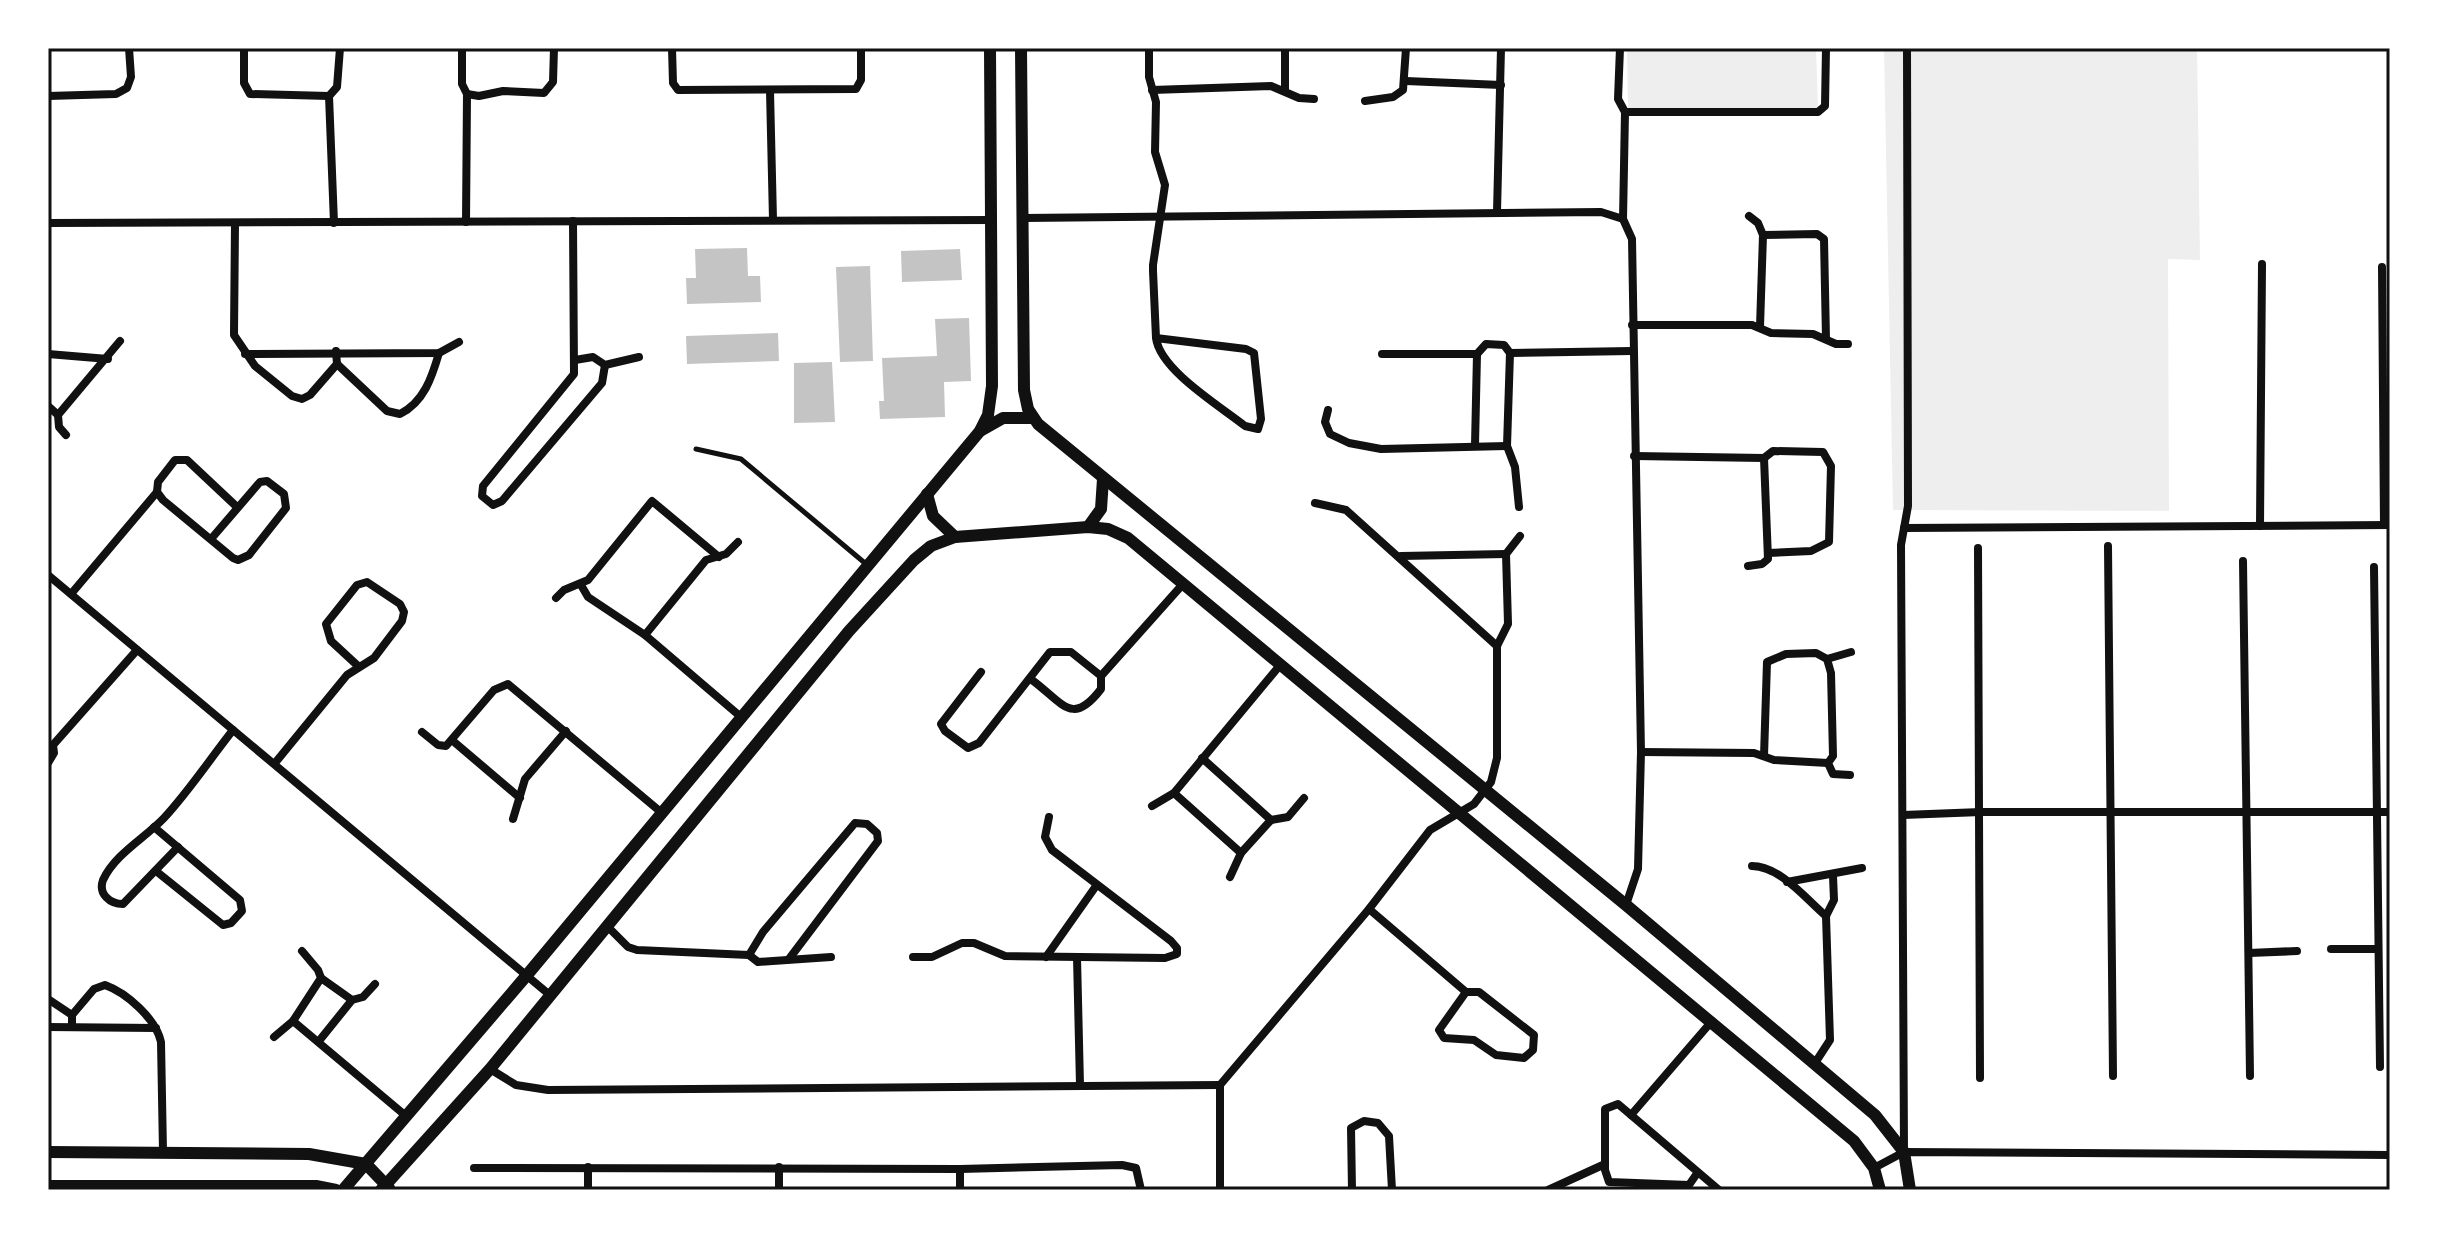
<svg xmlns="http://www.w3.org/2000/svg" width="2438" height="1238" viewBox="0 0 2438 1238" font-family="Quicksand,sans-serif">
<rect width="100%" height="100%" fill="#fff"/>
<!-- green -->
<g fill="#eee">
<path d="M1627,48H1816L1818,109L1628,113Z"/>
<path d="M1884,48H2197L2200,260L2168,259L2169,511L1893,510Z"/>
</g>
<!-- building -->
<g fill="#c4c4c4">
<path d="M747,248L748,276H760L761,302L687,304L686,278H696L695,249Z"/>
<path d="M960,249L962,280L902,282L901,251Z"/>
<path d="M870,266L873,361L840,362L836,267Z"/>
<path d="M969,318L971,381L944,382L945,417L880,419L879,401H884L882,358L937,356L935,319Z"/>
<path d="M778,333L779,361L687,364L686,336Z"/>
<path d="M832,362L835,422L794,423V363Z"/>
</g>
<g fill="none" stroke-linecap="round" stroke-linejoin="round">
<!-- service -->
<path stroke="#111" stroke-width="5" d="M696,449L741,459L866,564"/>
<!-- minor -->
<g stroke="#111" stroke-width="8">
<path d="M244,48V83L250,94L329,96"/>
<path d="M462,48V84L467,94L466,222"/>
<path d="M672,48L673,83L678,90L856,89L861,80V48"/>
<path d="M1149,48V77L1156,102L1155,152L1165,185L1153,265V271L1156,338C1160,370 1220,406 1245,426L1258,429L1261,419L1254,353L1246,349L1156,338"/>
<path d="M1620,48L1618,99L1625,112L1623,219"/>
<path d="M1406,81L1501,85"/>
<path d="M1152,90L1271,86L1299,98L1314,99"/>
<path d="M1285,90V48"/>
<path d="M770,91L773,220"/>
<path d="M467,94L479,96L503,91L544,93L553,82L554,48"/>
<path d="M48,96L116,94L127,88L131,77L129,48"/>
<path d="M1365,101L1393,97L1403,90L1406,48"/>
<path d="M1625,112H1818L1825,106L1826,48"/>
<path d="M1497,212L1501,48"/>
<path d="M1749,216L1758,223L1763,235L1760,327"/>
<path d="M1023,218L1601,212L1623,219L1632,239L1641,752L1638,869L1626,905"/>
<path d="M573,221L574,374L483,486L482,496L493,505L502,501L602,383L605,365"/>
<path d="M48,223L993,220"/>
<path d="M235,223L234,335L255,366L292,396L302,399L310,395L337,364L336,351"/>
<path d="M334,223L329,96L337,87L340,48"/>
<path d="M1763,235L1817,234L1824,239L1826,339"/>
<path d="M2382,267L2384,525"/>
<path d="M1632,325H1752L1771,333L1813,334L1836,344H1848"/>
<path d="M1510,353L1632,351"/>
<path d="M48,354L108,359"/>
<path d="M245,354L439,353L459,342"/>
<path d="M1382,354H1477"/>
<path d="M575,360L593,357L605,365L639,357"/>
<path d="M337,364L387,411L400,414C424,402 432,377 439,353"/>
<path d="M48,406L58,415"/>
<path d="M1328,410L1325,422L1330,434L1349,443L1381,449L1507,446"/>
<path d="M66,435L59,427L58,415L120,341"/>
<path d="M1475,445L1477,354L1486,344L1504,345L1510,353L1507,446L1515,467L1519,507"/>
<path d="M1634,456L1764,458L1773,451L1823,452L1831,466L1829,542L1811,551L1768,553"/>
<path d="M157,492L163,500L233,558L238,560L249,555L286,508L284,494L267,481L260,482L211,539"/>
<path d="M1315,503L1346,510L1497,646"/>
<path d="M2260,526L2262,264"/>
<path d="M1904,528L2390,525"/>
<path d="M2108,546L2113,1076"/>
<path d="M1978,548L1980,1078"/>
<path d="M1401,556L1506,554"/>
<path d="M2243,561L2250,1076"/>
<path d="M1748,566L1762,564L1768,559L1764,458"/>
<path d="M2374,567L2380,1067"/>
<path d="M48,575L551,996"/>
<path d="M581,585L588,597L645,635L741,717"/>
<path d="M71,594L157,492L158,482L175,460H187L237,507"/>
<path d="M556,598L564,590L588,580L652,501L719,557"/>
<path d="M645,635L706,560L726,554L738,542"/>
<path d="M1827,659L1851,652"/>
<path d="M981,672L941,724L945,731L968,748L979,743L1050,652H1071L1101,676"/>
<path d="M1032,680C1063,703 1072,727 1101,689V676L1183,584"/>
<path d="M422,732L438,745L446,746L494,690L508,684L662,813"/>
<path d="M453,741L520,798"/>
<path d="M1641,752L1754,753L1774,760L1828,763"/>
<path d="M1764,756L1767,662L1786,654L1816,653L1827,659L1831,673L1833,756L1828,763L1833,774L1850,775"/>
<path d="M1202,758L1271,820"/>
<path d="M48,763L54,753L53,745L137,650"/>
<path d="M275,763L347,675L374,658L402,621L404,612L400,604L367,582L357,585L326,624L331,641L358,666"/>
<path d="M1174,793L1241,853"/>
<path d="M1152,806L1174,793L1281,664"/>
<path d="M1903,815L1981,812H2390"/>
<path d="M513,819L525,779L566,731"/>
<path d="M154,827L240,900L242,911L231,923L223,925L156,871"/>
<path d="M178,847L123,904C110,904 98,894 103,880C115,854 145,838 164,818C189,791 210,759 233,730"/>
<path d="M1752,866C1780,866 1806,899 1826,916"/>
<path d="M1230,877L1241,853L1271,820L1288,817L1304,798"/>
<path d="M1787,882L1862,868"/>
<path d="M1369,909L1466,992H1479L1534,1035L1533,1050L1524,1058L1496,1055L1474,1040L1444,1038L1439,1030L1466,992"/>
<path d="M608,927L628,947L637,950L749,955L758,962L831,957"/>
<path d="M2331,949H2378"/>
<path d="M2249,953L2297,951"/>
<path d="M749,955L763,932L855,823L867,824L877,833L878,841L789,959"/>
<path d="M913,957H932L962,943H974L1005,956L1165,958L1177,954V948L1171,941L1052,850L1045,837L1049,817"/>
<path d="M1046,957L1096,886"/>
<path d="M1077,957L1080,1085"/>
<path d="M321,978L352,1000"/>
<path d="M48,999L72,1015"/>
<path d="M293,1021L406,1116"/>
<path d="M48,1027L156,1028"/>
<path d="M72,1027V1015L94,989L105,985C127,993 156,1019 161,1042L163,1152"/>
<path d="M274,1037L293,1021L321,978L318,970L302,951"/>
<path d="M319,1041L352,1000L363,997L375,984"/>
<path d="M1815,1063L1830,1040L1826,916L1834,900L1833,876"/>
<path d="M490,1069L516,1085L548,1090L1220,1085"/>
<path d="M1631,1115L1712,1021"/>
<path d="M1904,1150L1901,545L1908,506L1907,48"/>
<path d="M588,1167V1190"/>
<path d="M779,1167V1190"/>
<path d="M474,1168L960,1169L1122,1165L1136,1168L1141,1190"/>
<path d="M1874,1168L1904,1152L2390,1155"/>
<path d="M960,1169V1190"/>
<path d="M1698,1172L1689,1185L1609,1182L1605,1170V1109L1618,1104L1631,1115L1719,1190"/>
<path d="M1220,1190V1085L1369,909L1430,830L1474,804L1491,782L1497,758V646L1508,624L1506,554L1520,536"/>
<path d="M1352,1190L1351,1128L1364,1121L1378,1123L1389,1136L1392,1190"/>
<path d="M1548,1190L1605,1164"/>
</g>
<!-- tertiary -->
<g stroke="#111" stroke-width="12">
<path d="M1021,48L1024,390L1028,409L1038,424L1626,905L1875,1115L1904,1152L1910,1190"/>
<path d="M980,431L1003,418H1033"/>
<path d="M927,494L933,516L955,537"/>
<path d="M1088,527L1101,509L1103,479"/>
<path d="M48,1152L309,1154L366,1164L389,1188"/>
<path d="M48,1186H316L336,1190"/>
<path d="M343,1190L527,975L980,431L988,415L992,386L990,48"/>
<path d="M381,1190L490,1069L849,631L914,560L931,546L955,537L1088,527L1108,529L1128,538L1854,1141L1874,1168L1880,1190"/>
</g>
</g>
<!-- border -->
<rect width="2438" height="1238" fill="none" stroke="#ffffff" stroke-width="100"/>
<rect x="50" y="50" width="2338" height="1138" fill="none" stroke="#111" stroke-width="3"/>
</svg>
